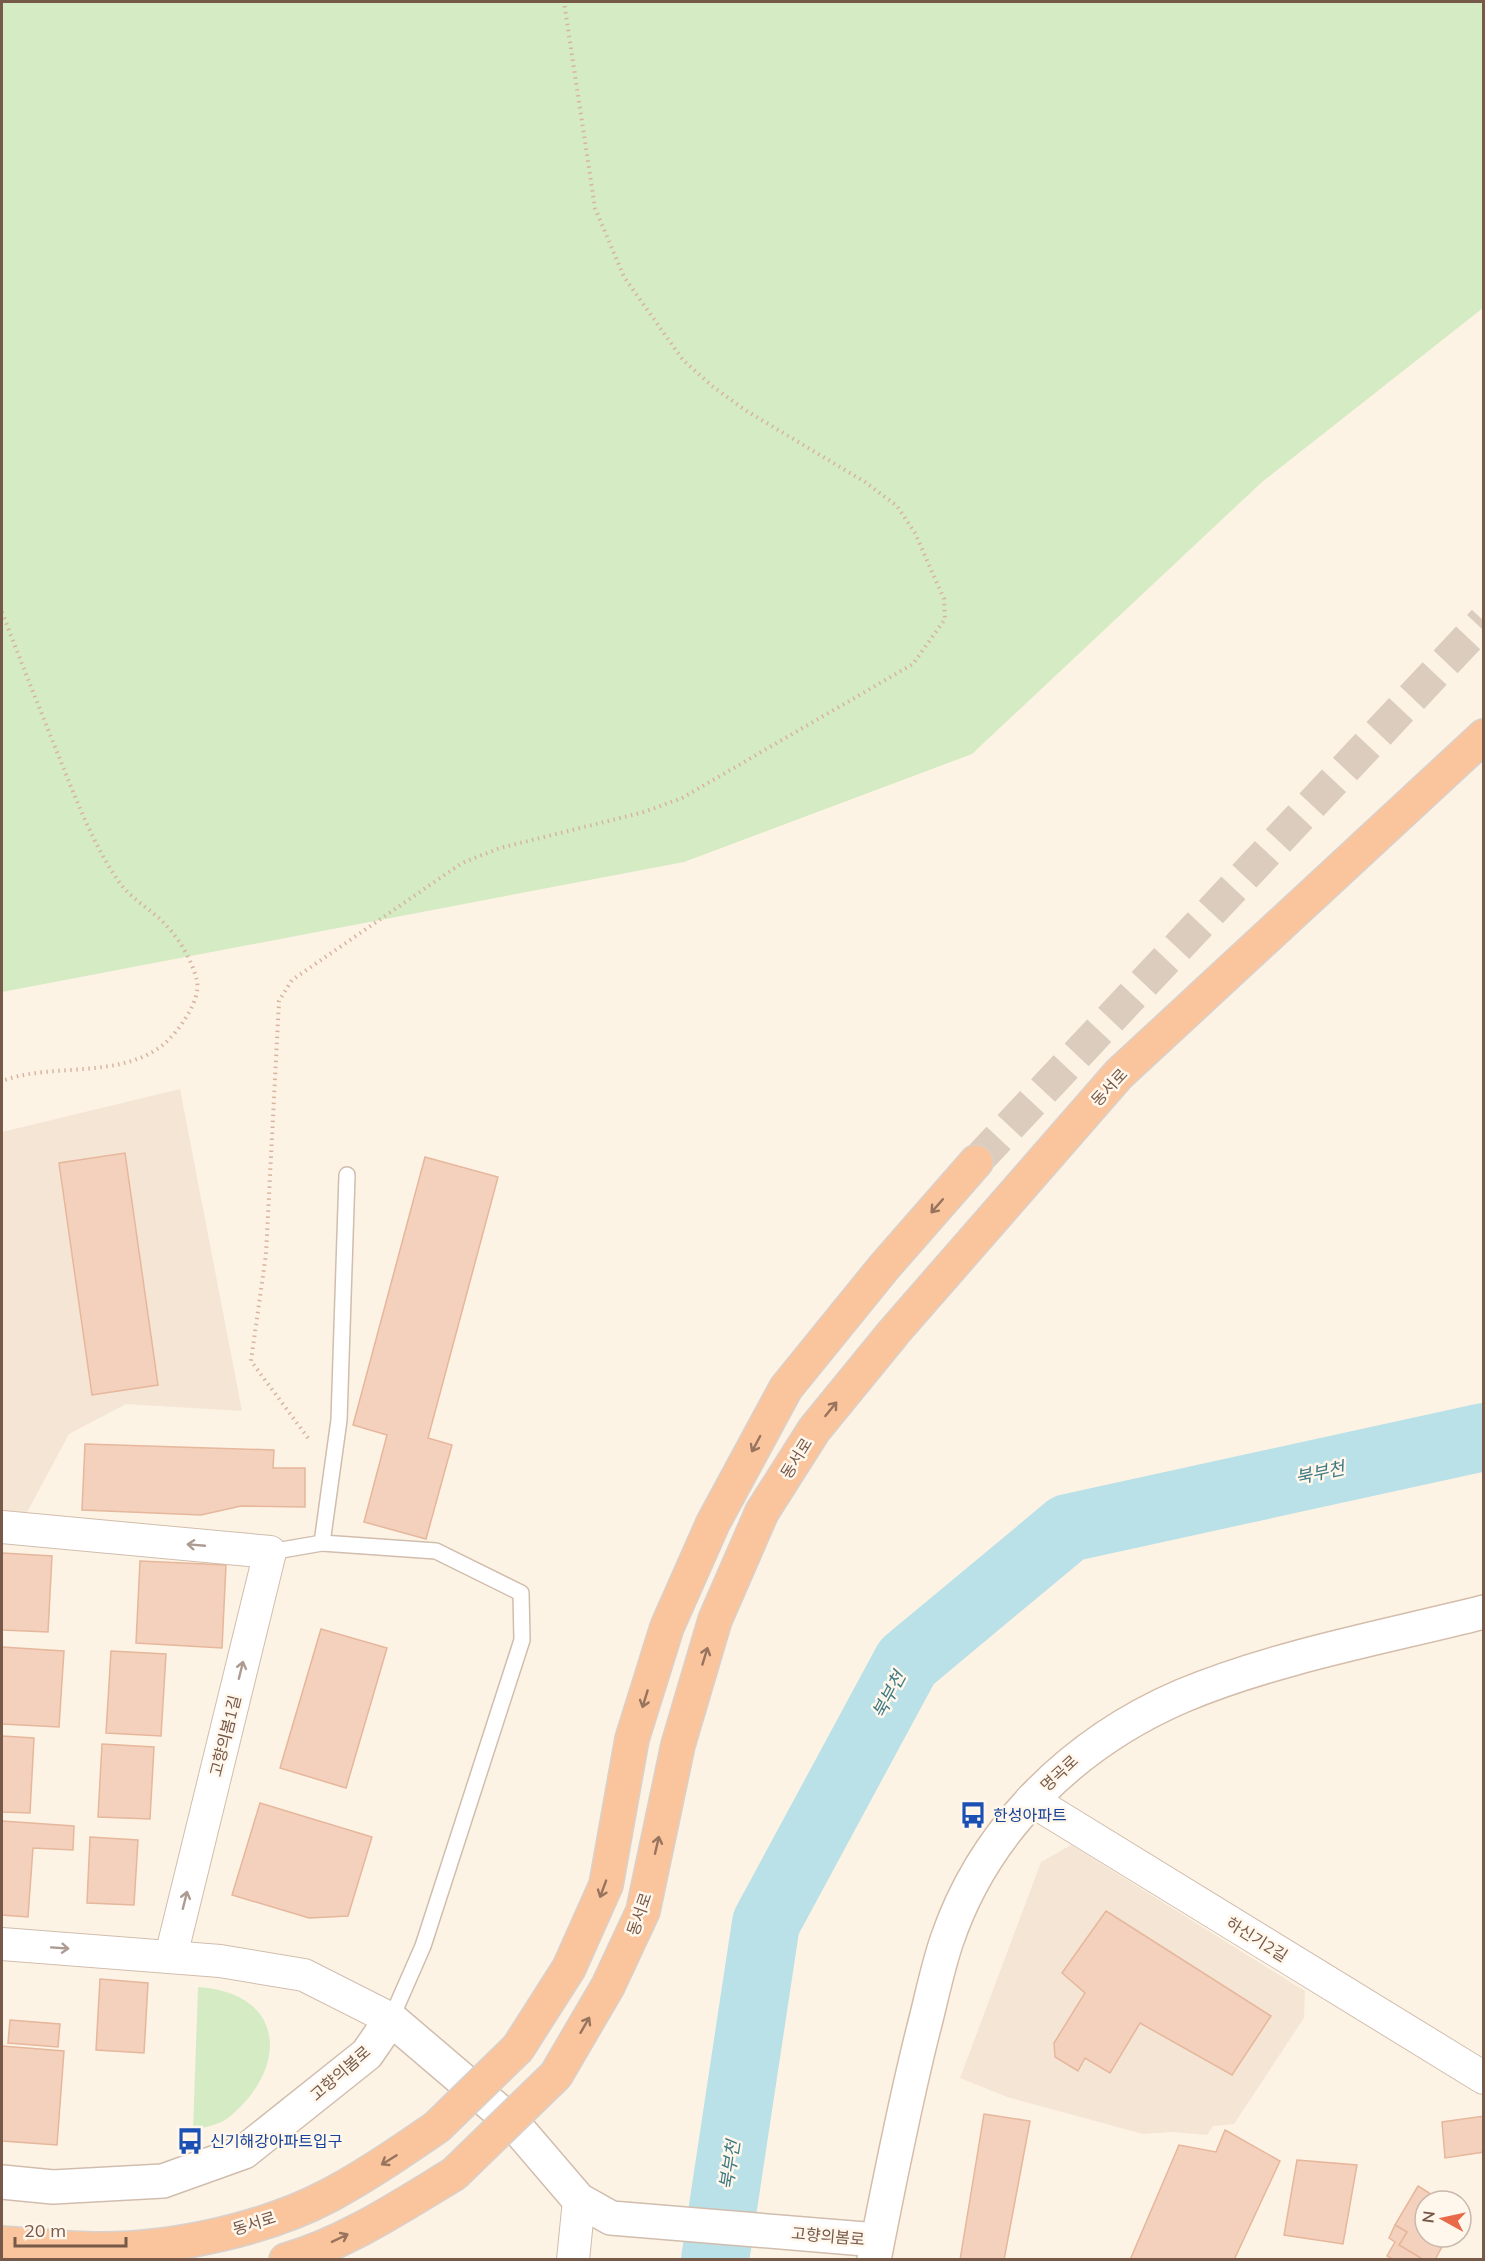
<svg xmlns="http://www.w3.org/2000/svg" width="1485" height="2261" viewBox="0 0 1485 2261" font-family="Mulish,'Noto Sans KR',sans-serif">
<rect width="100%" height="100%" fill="#fdf3e5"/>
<!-- residential -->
<g fill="#f5e5d4">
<path d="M180,1089L242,1411L126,1404L69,1434L25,1516L2,1514V1132Z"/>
<path d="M1071,1845L1305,1991L1304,2018L1234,2124L1213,2126L1207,2135L1171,2132L1143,2134L1007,2097L960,2078L1041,1862Z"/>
</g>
<!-- green -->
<g fill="#d4ebc3">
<path d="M2,2H1483V308L1262,482L972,754L684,862L2,992Z"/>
<path d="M198,1987C287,1993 289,2069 228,2118C219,2125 203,2127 193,2131Z"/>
</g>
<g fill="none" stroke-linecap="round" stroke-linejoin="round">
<!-- river -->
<path stroke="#b9e1e7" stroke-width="68" d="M715,2260L766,1923L907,1662L1068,1528L1484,1437"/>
</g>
<!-- building -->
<g fill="#f3d1bc" stroke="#e6b79c" stroke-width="1.5">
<path d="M125,1153L158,1385L92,1395L59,1163Z"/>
<path d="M425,1157L498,1177L428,1438L452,1445L426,1539L364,1522L387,1435L353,1425Z"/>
<path d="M85,1444L274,1450L273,1468H305V1507L241,1506L201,1515L82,1510Z"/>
<path d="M2,1553L52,1556L48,1632L2,1630Z"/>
<path d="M140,1561L226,1565L222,1648L136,1643Z"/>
<path d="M321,1629L387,1648L346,1788L280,1768Z"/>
<path d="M2,1647L64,1651L59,1727L2,1724Z"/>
<path d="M111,1651L166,1654L161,1736L106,1733Z"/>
<path d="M2,1736L34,1738L30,1813L2,1812Z"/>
<path d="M102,1744L154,1747L150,1819L98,1817Z"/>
<path d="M260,1803L372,1837L348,1916L309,1918L232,1895Z"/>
<path d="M2,1821L74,1826L73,1850L33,1848L28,1917L2,1915Z"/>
<path d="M90,1837L138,1840L134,1905L87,1903Z"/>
<path d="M1106,1911L1271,2016L1232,2075L1140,2023L1110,2073L1085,2058L1078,2071L1055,2057L1054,2043L1085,1993L1062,1973Z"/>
<path d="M100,1979L148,1983L144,2053L96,2050Z"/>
<path d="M10,2020L60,2024L58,2047L8,2043Z"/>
<path d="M2,2046L64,2051L57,2145L2,2141Z"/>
<path d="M984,2114L1030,2121L1004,2260H960Z"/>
<path d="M1484,2116V2152L1445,2158L1442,2122Z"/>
<path d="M1225,2130L1280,2161L1234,2260H1130L1179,2145L1216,2152Z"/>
<path d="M1297,2160L1357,2165L1343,2244L1284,2235Z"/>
<path d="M1418,2186L1442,2201H1425V2237H1447L1435,2260H1424L1399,2245L1407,2232L1395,2225Z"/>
<path d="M1395,2225L1407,2232L1399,2245L1424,2260H1394L1387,2256L1395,2242L1389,2238Z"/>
</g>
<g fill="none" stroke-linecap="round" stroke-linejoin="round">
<!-- trunk-tunnel -->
<path stroke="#dcccbe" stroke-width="33" stroke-dasharray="33 16" stroke-linecap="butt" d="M976,1162L1484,621"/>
<defs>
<g id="service">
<path d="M322,1543L436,1551L521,1593L522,1640L423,1946L391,2019"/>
<path d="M270,1552L322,1543L339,1420L347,1175"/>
</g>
<g id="minor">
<path d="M2,1527L270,1552L171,1956"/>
<path d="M1031,1800L1484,2078"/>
<path d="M2,1944L220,1961L304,1975L391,2019"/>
<path d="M573,2260L579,2200"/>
</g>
<path id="tertiary" d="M2,2182L53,2187L163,2181L244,2152L367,2054L391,2019L513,2123L579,2200L611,2218L877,2240"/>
<path id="secondary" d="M874,2260C889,2183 904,2107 923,2031C931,2001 937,1969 947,1940C985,1828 1075,1742 1182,1696C1275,1657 1385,1637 1484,1612"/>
<g id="trunk">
<path d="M518,2048L569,1968L606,1885L632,1739L667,1627L713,1523L786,1388L885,1266L976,1162"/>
<path d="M556,2075L608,1986L643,1911L678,1745L715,1620L762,1512L814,1430L894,1332L1119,1074L1484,736"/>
<path d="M2,2243C35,2245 68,2249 101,2249C174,2249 266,2229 330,2195C367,2175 402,2151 437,2127"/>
<path d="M286,2260C346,2243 401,2206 454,2174"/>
</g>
</defs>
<!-- service casing -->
<use href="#service" stroke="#d1bdad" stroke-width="18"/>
<!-- minor casing -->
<use href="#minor" stroke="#d1bdad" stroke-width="34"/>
<!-- tertiary casing -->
<use href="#tertiary" stroke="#d1bdad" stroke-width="36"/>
<!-- secondary casing -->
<use href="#secondary" stroke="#d4bdab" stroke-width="36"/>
<!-- trunk casing -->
<use href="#trunk" stroke="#d9d1cc" stroke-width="36"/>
<!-- path -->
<g stroke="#d8b49f" stroke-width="4" stroke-dasharray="1.5 4.5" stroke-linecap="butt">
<path d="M2,612C19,657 37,702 55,747C73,791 90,839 117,879C128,896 145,906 160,919C177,935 192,959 197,981C201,1001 178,1032 164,1044C120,1080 52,1062 2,1081"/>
<path d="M308,1438L251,1361L266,1254L279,1001L292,980L462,863L500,848L644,812L682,798L913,664L945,619L944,599L915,533L897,506L865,482L745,410L712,386L683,360L624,277L595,208L564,2"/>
</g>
<!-- service -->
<use href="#service" stroke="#fff" stroke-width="15"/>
<!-- minor -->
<use href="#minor" stroke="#fff" stroke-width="32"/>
<!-- tertiary -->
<use href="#tertiary" stroke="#fff" stroke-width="33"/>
<!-- secondary -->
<use href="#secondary" stroke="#fff" stroke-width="33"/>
<!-- trunk -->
<use href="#trunk" stroke="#fac49c" stroke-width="33"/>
<defs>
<g id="trunk-bridge">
<path d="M437,2127L518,2048"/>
<path d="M454,2174L556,2075"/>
</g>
</defs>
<!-- trunk-bridge casing -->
<use href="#trunk-bridge" stroke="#d9d1cc" stroke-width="36" stroke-linecap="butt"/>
<!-- trunk-bridge -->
<use href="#trunk-bridge" stroke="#fac49c" stroke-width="33"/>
</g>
<!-- one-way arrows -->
<defs><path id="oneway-shaft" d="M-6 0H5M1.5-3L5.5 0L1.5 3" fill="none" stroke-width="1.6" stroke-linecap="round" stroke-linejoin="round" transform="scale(1.5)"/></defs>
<g stroke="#98745e">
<use href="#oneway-shaft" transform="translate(937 1206) rotate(131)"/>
<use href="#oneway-shaft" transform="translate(831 1409) rotate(-51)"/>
<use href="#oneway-shaft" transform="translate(756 1444) rotate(118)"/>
<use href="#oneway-shaft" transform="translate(705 1656) rotate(-73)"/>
<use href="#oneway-shaft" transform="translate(645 1699) rotate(107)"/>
<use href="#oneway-shaft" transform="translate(657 1845) rotate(-77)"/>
<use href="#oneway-shaft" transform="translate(603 1889) rotate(110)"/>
<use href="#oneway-shaft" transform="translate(585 2025) rotate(-60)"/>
<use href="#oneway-shaft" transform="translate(389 2160) rotate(148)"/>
<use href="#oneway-shaft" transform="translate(340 2238) rotate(-26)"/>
</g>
<g stroke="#ad9b92">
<use href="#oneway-shaft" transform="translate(196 1545) rotate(-175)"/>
<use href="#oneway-shaft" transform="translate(241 1670) rotate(-76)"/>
<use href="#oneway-shaft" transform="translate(185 1900) rotate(-76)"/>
<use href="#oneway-shaft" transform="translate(60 1948) rotate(4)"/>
</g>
<!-- icons -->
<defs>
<symbol id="bus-bare" viewBox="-9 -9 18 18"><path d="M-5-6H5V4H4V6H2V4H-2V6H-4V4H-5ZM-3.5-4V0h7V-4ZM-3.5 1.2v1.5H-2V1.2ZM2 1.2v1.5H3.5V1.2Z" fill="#1a4fb4" stroke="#fff7ec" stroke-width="2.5" paint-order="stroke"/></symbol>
</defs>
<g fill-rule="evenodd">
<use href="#bus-bare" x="954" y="1796" width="38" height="38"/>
<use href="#bus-bare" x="171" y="2122" width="38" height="38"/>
</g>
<g text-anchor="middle" stroke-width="5" stroke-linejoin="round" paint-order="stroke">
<!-- street labels -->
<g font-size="16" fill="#775949" stroke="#fff7ec">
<text transform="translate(1109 1087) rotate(-47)" y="6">동서로</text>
<text transform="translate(796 1458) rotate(-58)" y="6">동서로</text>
<text transform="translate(225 1736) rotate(-76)" y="6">고향의봄1길</text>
<text transform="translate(1059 1773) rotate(-43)" y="6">명곡로</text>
<text transform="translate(639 1914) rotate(-71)" y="6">동서로</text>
<text transform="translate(1257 1939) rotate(32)" y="6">하신기2길</text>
<text transform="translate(340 2073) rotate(-41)" y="6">고향의봄로</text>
<text transform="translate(254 2223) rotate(-17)" y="6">동서로</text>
<text transform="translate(828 2236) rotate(5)" y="6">고향의봄로</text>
</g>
<!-- transit labels -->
<g font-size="16" fill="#164399" stroke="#fff7ec" text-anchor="start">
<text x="993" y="1821">한성아파트</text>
<text x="210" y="2147">신기해강아파트입구</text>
</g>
<!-- water labels -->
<g font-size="18" font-style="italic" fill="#3f7a83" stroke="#fff7ec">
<text transform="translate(1320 1473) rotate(-12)" y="6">북부천</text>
<text transform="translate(889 1695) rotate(-62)" y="6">북부천</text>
<text transform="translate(730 2165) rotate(-81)" y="6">북부천</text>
</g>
</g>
<!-- border -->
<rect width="1485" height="2261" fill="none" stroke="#775949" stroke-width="6"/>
<!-- north arrow -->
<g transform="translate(1443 2219) rotate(278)"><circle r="28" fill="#fff7ec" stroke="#c9b8ab" stroke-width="1.5"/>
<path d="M0-4.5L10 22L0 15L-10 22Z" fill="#e96948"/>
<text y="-9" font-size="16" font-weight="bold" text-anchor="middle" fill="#775949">N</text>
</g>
<!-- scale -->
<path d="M15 2237v9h111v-9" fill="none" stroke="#775949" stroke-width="3"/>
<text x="24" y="2237" font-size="18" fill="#775949" stroke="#fff7ec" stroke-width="4.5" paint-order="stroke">20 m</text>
</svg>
